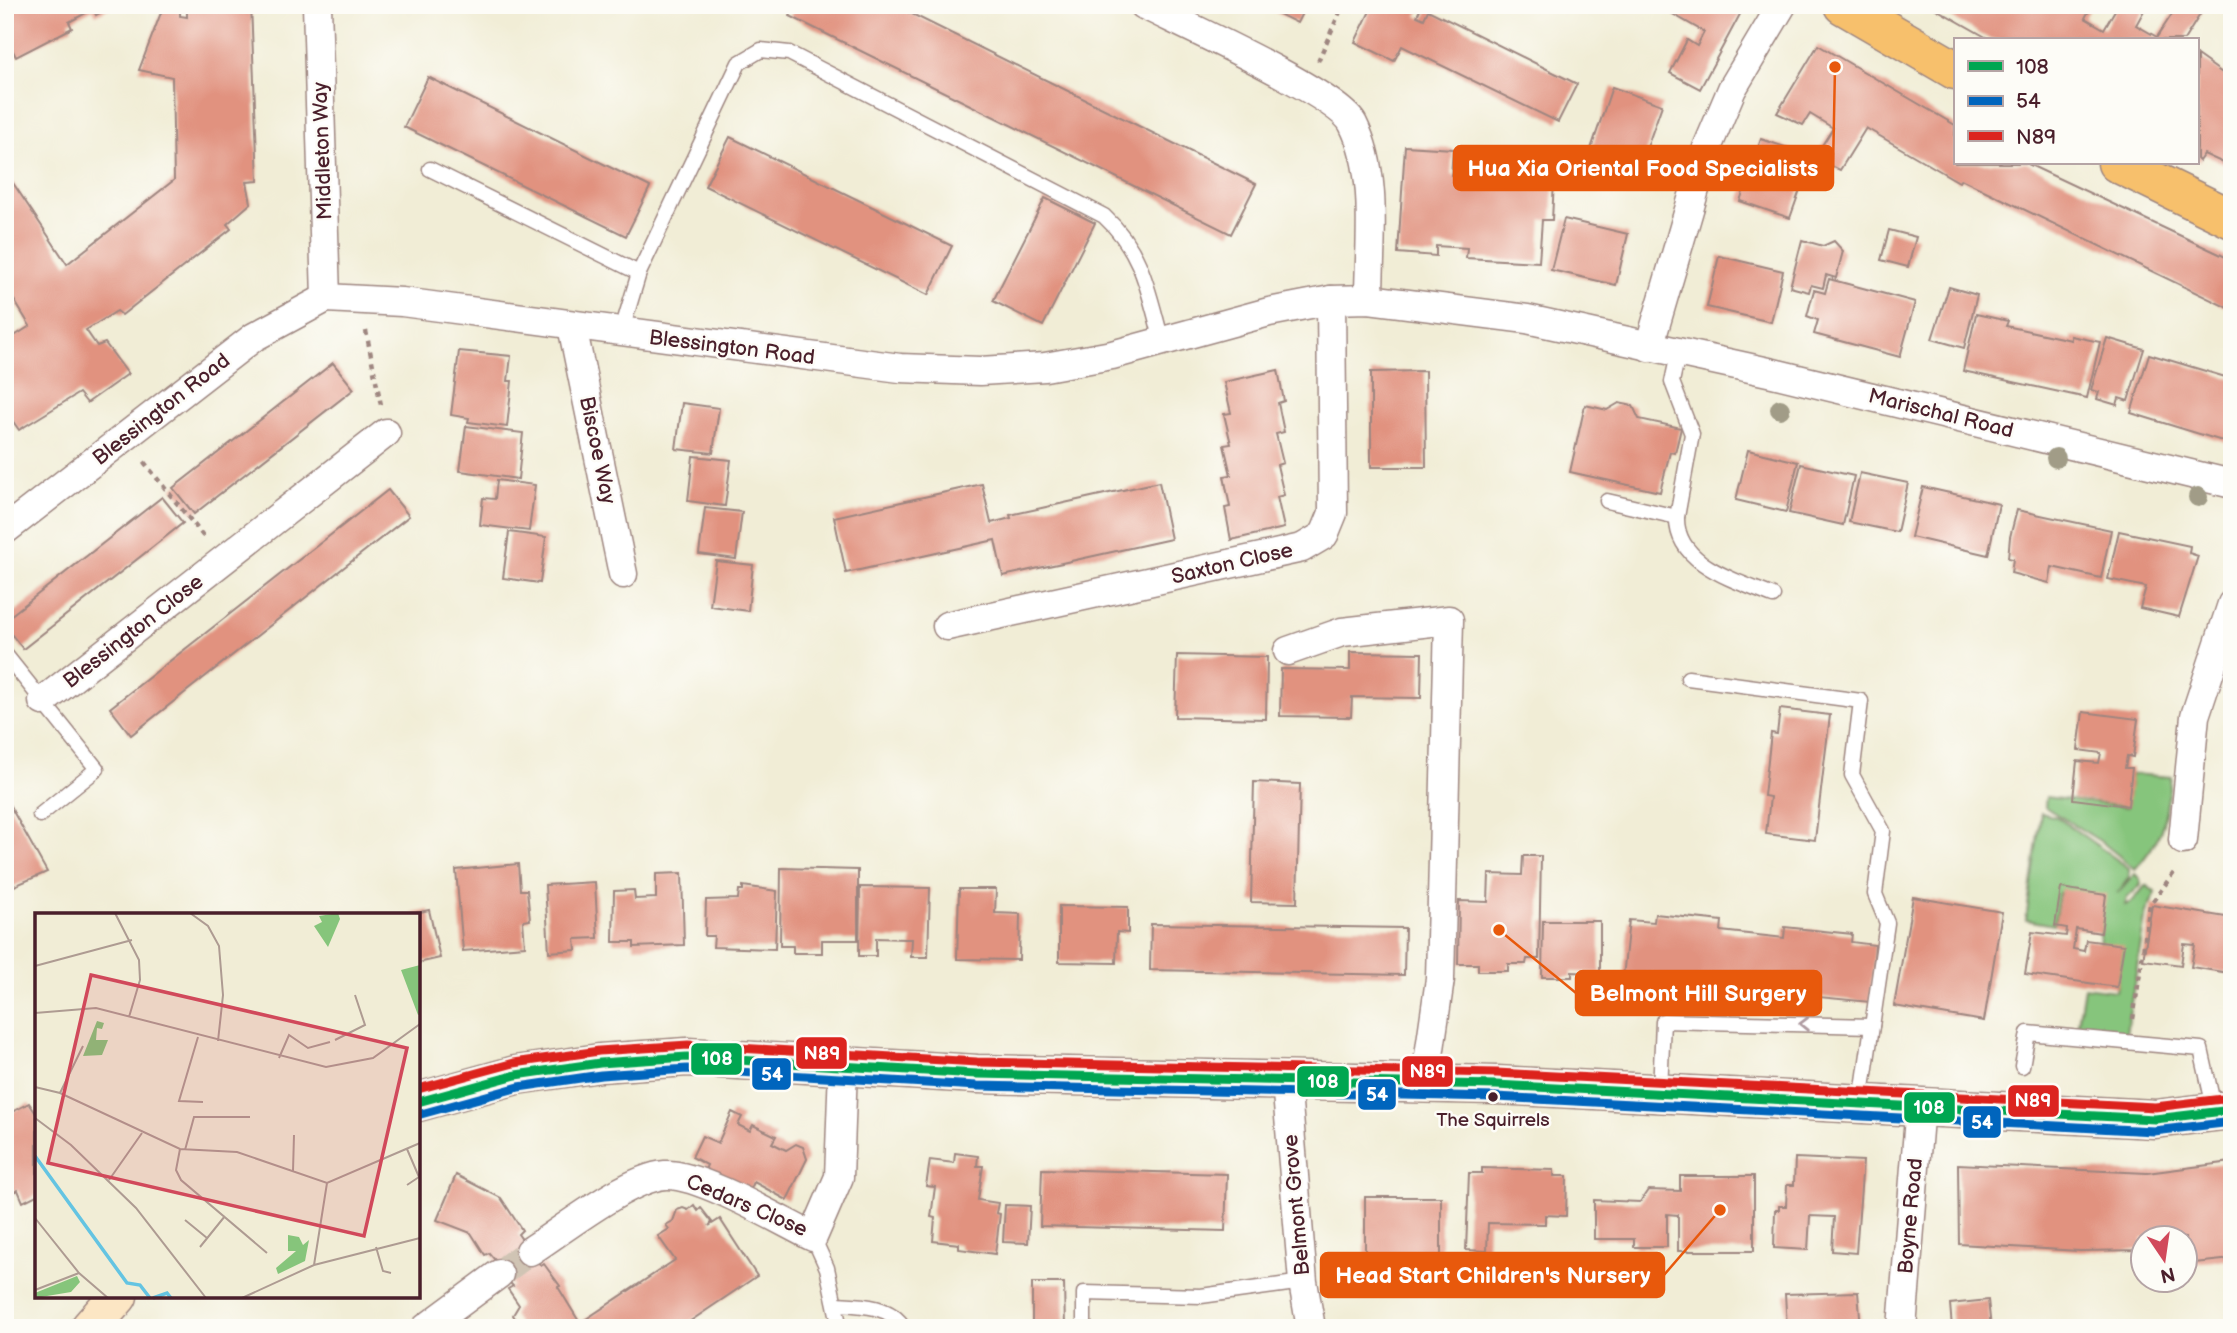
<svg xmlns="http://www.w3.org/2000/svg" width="2237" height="1333" viewBox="0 0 2237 1333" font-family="'Balsamiq Sans',sans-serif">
<rect width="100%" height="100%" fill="#fdfcf7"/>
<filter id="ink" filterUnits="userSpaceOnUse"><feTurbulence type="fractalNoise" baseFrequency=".0143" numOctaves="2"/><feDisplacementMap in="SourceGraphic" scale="14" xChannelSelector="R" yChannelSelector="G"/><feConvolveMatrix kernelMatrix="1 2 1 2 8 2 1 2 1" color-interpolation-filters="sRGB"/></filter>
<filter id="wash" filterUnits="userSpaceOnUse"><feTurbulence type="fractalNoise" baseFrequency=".00686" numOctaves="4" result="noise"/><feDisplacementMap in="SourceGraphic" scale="28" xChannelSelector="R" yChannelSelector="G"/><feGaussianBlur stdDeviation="1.57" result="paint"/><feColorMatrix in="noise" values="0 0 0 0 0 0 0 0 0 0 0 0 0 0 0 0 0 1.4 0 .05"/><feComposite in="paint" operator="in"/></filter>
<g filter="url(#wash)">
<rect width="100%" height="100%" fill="#f1edd6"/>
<!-- green -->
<g fill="#86c57b" stroke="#687253" stroke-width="2">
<path d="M2131,774L2171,777C2164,821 2166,835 2135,869L2103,843L2045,807L2046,797L2127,807Z"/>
<path d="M2041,813L2057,817L2129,868V877L2118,893L2135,874L2140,879L2141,885L2127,898L2125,905L2131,903L2146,885L2156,893L2146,912L2126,1034L2077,1029L2084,987L2116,991L2122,949L2099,945L2104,900L2059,893L2054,925L2026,920Z"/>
</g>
<g id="blocks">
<!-- building -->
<g fill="#e1927f">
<path d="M5,5H114L96,15L93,9L69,22L72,28L16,57L12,49L5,52Z"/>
<path d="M164,5H180V16L187,17V5H251L258,181L247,182L251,203L227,224L231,229L122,315L117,311L86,330L97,346L105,343L128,374L87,403L79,393L19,430L5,410V342L30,326L11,295L5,298V171L67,264L174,180L172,77L139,70Z"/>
<path d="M795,5H894L1256,184L1231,234L790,16Z"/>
<path d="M1261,5H1306L1297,23Z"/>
<path d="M1377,5H1422L1417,16L1424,19L1428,10L1577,84L1558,122L1402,46L1394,61L1355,42L1371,9L1374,11Z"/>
<path d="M1657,5H1745L1700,89L1670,73L1687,40L1697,46L1704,32Z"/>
<path d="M1929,5H2092L2085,18L2104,29L2118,5H2147L2136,25L2157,37L2178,5H2206L2184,40H1991Z"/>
<path d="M1818,45L1955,125V163H2026L2232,260V310L1961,179L1959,182L1866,128L1840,170L1814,158L1833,128L1810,114L1803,125L1777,113Z"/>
<path d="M2197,55L2232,80V167L2204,154L2199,161L2197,159Z"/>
<path d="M428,77L650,187L626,236L404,127Z"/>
<path d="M1612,87L1662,105L1640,167L1591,149Z"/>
<path d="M730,137L952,246L928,295L705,186Z"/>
<path d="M1761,139L1812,156L1790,218L1740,201Z"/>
<path d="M1405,146L1453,149L1451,175L1554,181L1552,220H1542L1539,262L1466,258L1467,248L1436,246V256L1398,253Z"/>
<path d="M1045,198L1095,223L1043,326L993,301Z"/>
<path d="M1564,219L1628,234L1616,285L1551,270Z"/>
<path d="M1889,230L1916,237L1908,267L1881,260Z"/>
<path d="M1802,240L1823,246L1834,241L1843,251L1836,278L1826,275L1823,288L1811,285L1809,292L1790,287Z"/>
<path d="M1719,256L1783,271L1771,322L1707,307Z"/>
<path d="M1829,279L1915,302L1900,357L1814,334L1818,320L1807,316L1814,290L1825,293Z"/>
<path d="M1949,287L1977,295L1964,348L1932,339Z"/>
<path d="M1976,314L2008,321L2006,326L2071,340V336L2100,342L2087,398L1963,371Z"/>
<path d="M2107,338L2144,349L2128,401L2119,398L2117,405L2097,399L2099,392L2091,390Z"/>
<path d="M459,351L511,356L508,381H512L507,427L468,422L469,418L451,415Z"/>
<path d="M2149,354L2232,379V444L2131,413Z"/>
<path d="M333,363L354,389L194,514L173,488Z"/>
<path d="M1278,370L1284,401L1278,403L1284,432L1276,434L1283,463L1277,465L1284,495L1277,497L1284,528L1231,540L1225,508L1230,507L1224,476L1231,475L1224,445L1231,444L1224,414L1231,413L1224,382Z"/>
<path d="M1425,371L1426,467H1371V372Z"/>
<path d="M682,403L719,408L713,453L676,449Z"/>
<path d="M1619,403L1633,406L1639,419L1681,428L1675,453L1670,452L1660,492L1570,472L1585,405L1607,410Z"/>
<path d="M466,426L523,433L518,479L460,471Z"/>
<path d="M1748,450L1798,462L1786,512L1736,500Z"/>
<path d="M693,456L731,460L725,506L688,501Z"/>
<path d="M1801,464L1854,476L1843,525L1789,513Z"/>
<path d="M1860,473L1908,483L1897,532L1849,522Z"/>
<path d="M497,480L535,485L529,531L480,525L483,498L495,499Z"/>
<path d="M1159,482L1171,539L1003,576L995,540L846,573L834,517L982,484L991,523L1011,518L1010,515Z"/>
<path d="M1923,487L1999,504L1988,555L1911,537Z"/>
<path d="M388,490L409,516L131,735L110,708Z"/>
<path d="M162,497L183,523L23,649L5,626V620Z"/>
<path d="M705,508L742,512L736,559L699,554Z"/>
<path d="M2017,510L2111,530L2101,578L2052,567L2049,583L2011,573L2013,559L2008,558L2010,537Z"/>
<path d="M2119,531L2190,546L2189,553L2198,556L2179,617L2140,608L2146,587L2108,579Z"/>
<path d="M509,532L546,537L540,583L503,578Z"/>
<path d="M716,561L753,565L748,611L710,606Z"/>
<path d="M1350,652L1422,653L1421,698L1352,697L1351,717L1280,716L1281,669L1350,670Z"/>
<path d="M1177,655L1267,657L1266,719L1175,717Z"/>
<path d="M1780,709L1830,715L1815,840L1766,834L1770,797L1764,796L1771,733L1777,734Z"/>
<path d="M2083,712L2138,719L2133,757L2127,756L2125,768H2132L2128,806L2073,799L2077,761L2099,763L2101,753L2078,750Z"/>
<path d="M1254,782L1300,784L1297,903L1251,902Z"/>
<path d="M5,797L47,872L5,890Z"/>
<path d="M1523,856H1541L1539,959H1527L1526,964H1508V971H1478V964H1458L1459,901L1488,902L1489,874L1522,875Z"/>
<path d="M518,864L520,890H527L530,920L523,921L525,946L463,951L456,870Z"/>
<path d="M781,868L858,870V940H822V953H793V946H780Z"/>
<path d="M682,873L684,945L634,947V942H613L614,891L634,890L635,899L656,898V874Z"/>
<path d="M595,882L598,938L575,939L576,950L549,952L545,885Z"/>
<path d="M743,886L777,891L775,949L713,947L714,936H705L706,900L738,899L739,890H743Z"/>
<path d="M860,887L930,888L928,957H911L912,939H905L876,938V956H859Z"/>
<path d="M2061,888L2106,895L2101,933L2076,929L2073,949L2084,951L2086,940L2124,945L2117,987L2025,974L2032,932L2066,936L2067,928L2055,926Z"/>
<path d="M959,889H996L995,913L1020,914L1019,960L957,959Z"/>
<path d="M1913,897L2002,912L1984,1021L1894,1006Z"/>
<path d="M2152,905L2232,918L2229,973L2191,967L2195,945L2184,944L2181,965L2143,960Z"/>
<path d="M1059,906L1128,907V933L1117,932L1116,963L1059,962Z"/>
<path d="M429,910L440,958L418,963V915L411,914Z"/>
<path d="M1655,914L1722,921L1721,931L1784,938L1785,927L1852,934L1851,942L1875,945L1870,1002L1623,978L1629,920L1654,922Z"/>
<path d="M1543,921H1600V973L1572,972V977H1542Z"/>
<path d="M1151,924L1405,928L1404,975L1150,970Z"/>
<path d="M29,1103L37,1115V1195L23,1202L18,1190L5,1196V1130L11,1127L6,1115Z"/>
<path d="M732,1112L742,1117L738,1125L750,1131L753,1125L776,1136L772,1143L786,1150L796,1144L803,1147L807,1159L787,1200L754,1182L750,1191L705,1170L707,1165L692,1157L702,1136L718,1143Z"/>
<path d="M955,1153L978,1156L977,1166H983L978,1200L998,1203L996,1213L1000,1214L995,1254L959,1249V1244L933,1241L935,1218L931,1217L935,1187L926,1186L930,1160L954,1163Z"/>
<path d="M1795,1158L1863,1161L1856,1253L1832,1251L1834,1217L1810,1216L1808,1250L1774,1248L1775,1210H1779V1206H1786L1787,1185H1794Z"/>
<path d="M2232,1162V1259L2185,1264V1238H2143L2142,1250L2080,1251L1959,1244L1958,1164L2147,1173Z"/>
<path d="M1482,1168L1554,1170V1176H1567L1566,1216L1545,1215V1224L1488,1223L1487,1251L1466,1250L1469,1173H1482Z"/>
<path d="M1042,1169L1227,1174L1225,1231L1040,1226Z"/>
<path d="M456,1175L501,1198L522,1230L518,1234L541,1266L544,1264L560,1286L558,1287L580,1323L675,1260L658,1236L669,1229L666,1225L673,1221L677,1210L683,1208L688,1210L694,1205L698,1211L701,1208L712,1222L709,1226L720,1219L757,1276L680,1328H521L513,1315L519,1305L508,1289L513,1286L491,1263L495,1260L489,1253L485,1255L471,1233L437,1220Z"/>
<path d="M1680,1176H1754V1251H1678V1215L1667,1214V1247H1634V1239H1594V1200L1640,1202L1648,1190L1680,1191Z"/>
<path d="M1365,1197H1441V1260H1407V1275L1365,1274Z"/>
<path d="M1005,1205L1030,1206L1028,1243L1003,1242Z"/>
<path d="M1032,1283H1064L1065,1328H1032Z"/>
<path d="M1858,1292L1861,1328H1787L1785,1294Z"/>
<path d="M1988,1300L1991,1328H1952L1950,1304Z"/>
</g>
</g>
</g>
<g filter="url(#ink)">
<use href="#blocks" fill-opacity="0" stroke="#9e8680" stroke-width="2"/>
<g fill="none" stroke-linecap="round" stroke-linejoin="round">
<!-- street-tunnel -->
<path stroke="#d0c4b4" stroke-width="28" stroke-dasharray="28 14" stroke-linecap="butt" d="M499,1274L530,1251"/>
<defs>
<g id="lane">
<path d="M430,169L639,273"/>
<path d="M621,333L639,273L739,63L761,50L789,53L1104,216C1143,252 1148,291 1162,341"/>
<path d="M1678,354L1672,382L1692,434L1677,517C1675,565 1738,581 1773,596"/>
<path d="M1607,501L1677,517"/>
<path d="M5,654L97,769L40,815"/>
<path d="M1688,678L1861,701L1852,775L1883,831L1875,894L1887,923L1861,1102"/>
<path d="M2022,1066L2028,1033L2201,1049L2215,1112"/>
<path d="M1660,1091L1663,1021L1872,1026"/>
<path d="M813,1237L827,1268L840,1328"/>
<path d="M837,1304C860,1305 891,1305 904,1328"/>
<path d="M1084,1328V1293L1201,1296L1303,1282"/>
</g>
<g id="street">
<path d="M317,5L326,298"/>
<path d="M1144,5C1182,24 1338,94 1353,124C1379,176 1369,243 1369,299"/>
<path d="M572,326L623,574"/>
<path d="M1649,347L1707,148L1732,89L1782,5"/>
<path d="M5,530L254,337L326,298L402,302L900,368L980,371L1045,367L1112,355L1269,312L1331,300L1369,299L1527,319L1773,373L2232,484"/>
<path d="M947,626L1302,548L1324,535L1333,513L1331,300"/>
<path d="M1288,651L1342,632L1449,620L1440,979L1425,1084"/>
<path d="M43,701L386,433"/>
<path d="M2183,840L2195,716L2232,604"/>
<path d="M1286,1081L1303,1282L1311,1328"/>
<path d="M530,1251C563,1230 628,1178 665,1175C699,1173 779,1220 813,1237L839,1177L843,1068"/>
<path d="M426,1328L499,1274"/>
<path d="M1902,1328L1920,1105"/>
</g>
<g id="secondary">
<path d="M418,1102L516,1075L600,1063L687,1057L977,1074L1496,1085L2155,1119L2232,1110"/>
<path d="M90,1328L118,1296"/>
</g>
<g id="highway">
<path d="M1843,5L1955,70"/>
<path d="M2117,163L2232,219"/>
</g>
</defs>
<!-- lane casing -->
<use href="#lane" stroke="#9e8680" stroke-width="17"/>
<!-- street casing -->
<use href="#street" stroke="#9e8680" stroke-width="31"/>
<!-- secondary casing -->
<use href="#secondary" stroke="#9e8680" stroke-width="41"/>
<!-- highway casing -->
<use href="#highway" stroke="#9e8680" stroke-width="41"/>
<!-- path -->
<g stroke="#9e8680" stroke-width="4.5" stroke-dasharray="5 5" stroke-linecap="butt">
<path d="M1318,61L1343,5"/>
<path d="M366,331L381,405"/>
<path d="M144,462L204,537"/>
<path d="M2133,1019L2150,905L2176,870"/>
</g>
<!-- lane -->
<use href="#lane" stroke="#fff" stroke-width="14"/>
<!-- street -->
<use href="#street" stroke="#fff" stroke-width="28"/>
<!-- secondary -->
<use href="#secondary" stroke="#fce6c4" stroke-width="38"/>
<!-- highway -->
<use href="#highway" stroke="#f7c06c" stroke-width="38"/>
<defs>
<path id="bus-1" d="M418,1102L516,1075L600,1063L687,1057L977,1074L1496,1085L2155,1119L2232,1110"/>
<path id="bus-2" d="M421,1114L519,1087L601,1075L687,1069L977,1086L1496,1097L2154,1131L2232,1122"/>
<path id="bus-3" d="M418,1089L514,1063L599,1051L688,1045L977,1062L1497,1073L2155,1107L2231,1098"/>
</defs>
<!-- bus-1 casing -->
<use href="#bus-1" stroke="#fdfcf7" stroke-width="14"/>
<!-- bus-2 casing -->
<use href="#bus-2" stroke="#fdfcf7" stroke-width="14"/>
<!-- bus-3 casing -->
<use href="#bus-3" stroke="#fdfcf7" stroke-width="14"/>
<!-- bus-1 -->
<use href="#bus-1" stroke="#00a651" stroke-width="9"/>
<!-- bus-2 -->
<use href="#bus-2" stroke="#0065bd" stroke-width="9"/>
<!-- bus-3 -->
<use href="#bus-3" stroke="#dc241f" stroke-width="9"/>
</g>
<!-- trees -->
<g fill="#a19c87">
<circle cx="1780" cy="409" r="10"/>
<circle cx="2056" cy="458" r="10"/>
<circle cx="2198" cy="497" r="10"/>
</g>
<!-- one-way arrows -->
<defs><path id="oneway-chevron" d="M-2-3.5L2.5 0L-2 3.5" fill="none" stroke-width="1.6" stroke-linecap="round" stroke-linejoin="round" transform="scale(1.75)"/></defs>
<use stroke="#ae9aa0" href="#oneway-chevron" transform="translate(1804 1024) rotate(-179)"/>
</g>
<!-- markers -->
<circle fill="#4a1f2b" stroke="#fdfcf7" stroke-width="2.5" cx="1493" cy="1097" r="6"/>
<g text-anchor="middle" stroke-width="5" stroke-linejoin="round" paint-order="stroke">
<!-- bus labels -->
<g font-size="19" fill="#4a1f2b" stroke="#fdfcf7">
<text x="1493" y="1126">The Squirrels</text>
</g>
<!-- street labels -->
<g font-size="21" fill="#4a1f2b" stroke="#fdfcf7">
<text transform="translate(322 151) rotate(-92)" y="7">Middleton Way</text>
<text transform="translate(732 347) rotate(7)" y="7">Blessington Road</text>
<text transform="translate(161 409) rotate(-38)" y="7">Blessington Road</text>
<text transform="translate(1941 413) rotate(14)" y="7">Marischal Road</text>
<text transform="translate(598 450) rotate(78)" y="7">Biscoe Way</text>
<text transform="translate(1232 563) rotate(-13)" y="7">Saxton Close</text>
<text transform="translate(133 631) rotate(-38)" y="7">Blessington Close</text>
<text transform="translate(747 1205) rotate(23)" y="7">Cedars Close</text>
<text transform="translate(1296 1205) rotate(-95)" y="7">Belmont Grove</text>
<text transform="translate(1910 1216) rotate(-85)" y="7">Boyne Road</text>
</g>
</g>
<!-- overview -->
<g transform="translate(35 913)">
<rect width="385" height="385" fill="#f1edd6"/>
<path d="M303,0L305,6L293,34L279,13L287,9L284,3ZM385,52V101L383,102L366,57ZM62,108L69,110L67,116L62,115L61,127H73L67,142L48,143ZM253,322L264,324L268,332L274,327L270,348L243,361L241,355L261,338H253ZM42,363L45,369L36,379L0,385V380Z" fill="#86c57b"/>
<path fill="none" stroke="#64c4e2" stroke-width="3.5" d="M0,243L92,370L105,372L115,385M118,385L132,380L136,385"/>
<path fill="none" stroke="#ae9b92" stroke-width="2" d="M80,0L104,47L105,67L94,104M155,0L173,13L184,33L188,82L183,128M0,53L97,27M0,100L61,95L291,154L338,145L385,111M163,124L144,188L168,189M300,127L330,112L320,82M244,145L254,122L273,135L295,129M0,174L25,180L145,236L202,239L292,270L385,230M25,180L48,133M0,205L36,232L101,295L171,385M145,236L141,257L146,267L232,340M372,236L384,264L372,272M150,237L159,204H215M258,258L259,222M74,267L107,220M0,305L44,360L73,385M150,307L172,325M165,334L190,303M341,334L348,358L356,360M279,352L292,270M0,377L44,360M207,385L279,352L385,325"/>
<path fill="#d1495b" fill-opacity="0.15" stroke="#d1495b" stroke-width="3.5" d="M56,62L372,135L329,323L13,250Z"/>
<rect width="385" height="385" fill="none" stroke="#4a1f2b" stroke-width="3.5"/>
</g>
<!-- callouts -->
<path fill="none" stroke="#e8590c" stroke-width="2.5" d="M1835 67L1833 168M1499 930L1576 993M1720 1210L1664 1275"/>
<g fill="#e8590c" stroke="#fdfcf7" stroke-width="2.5">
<circle cx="1835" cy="67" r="7"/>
<circle cx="1499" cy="930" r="7"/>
<circle cx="1720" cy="1210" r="7"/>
</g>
<g fill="#e8590c" stroke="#e8590c" stroke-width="2.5">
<rect x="1454" y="146" width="379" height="44" rx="7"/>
<rect x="1576" y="971" width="245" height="44" rx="7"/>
<rect x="1321" y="1253" width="343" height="44" rx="7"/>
</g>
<g font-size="23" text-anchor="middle" font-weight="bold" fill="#fff">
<text x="1643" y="176">Hua Xia Oriental Food Specialists</text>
<text x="1698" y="1001">Belmont Hill Surgery</text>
<text x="1493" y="1283">Head Start Children's Nursery</text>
</g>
<g stroke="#fdfcf7" stroke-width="2.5">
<rect x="795" y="1036" width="53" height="34" rx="7" fill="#dc241f"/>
<rect x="690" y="1042" width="53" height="34" rx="7" fill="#00a651"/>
<rect x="1401" y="1055" width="53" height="33" rx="7" fill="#dc241f"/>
<rect x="751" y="1057" width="41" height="34" rx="7" fill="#0065bd"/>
<rect x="1296" y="1065" width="54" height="33" rx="7" fill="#00a651"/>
<rect x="1357" y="1078" width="40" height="33" rx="7" fill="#0065bd"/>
<rect x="2007" y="1084" width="53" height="34" rx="7" fill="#dc241f"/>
<rect x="1903" y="1091" width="53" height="33" rx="7" fill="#00a651"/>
<rect x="1962" y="1105" width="40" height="34" rx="7" fill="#0065bd"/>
</g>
<g font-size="19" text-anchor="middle" font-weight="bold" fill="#fff">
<text x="822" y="1060">N89</text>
<text x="717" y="1065">108</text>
<text x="1428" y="1078">N89</text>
<text x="772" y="1081">54</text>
<text x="1323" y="1088">108</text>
<text x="1377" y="1101">54</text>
<text x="2033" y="1107">N89</text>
<text x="1929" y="1114">108</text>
<text x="1982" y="1129">54</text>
</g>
<!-- margin -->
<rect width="2237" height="1333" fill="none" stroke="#fdfcf7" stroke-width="28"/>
<!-- legend -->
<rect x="1954" y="38" width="245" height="126" fill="#fdfcf7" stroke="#b5a4a5" stroke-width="2"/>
<rect x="1968" y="61" width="35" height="10" fill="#00a651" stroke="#b5a4a5" stroke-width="2"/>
<text x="2016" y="74" font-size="21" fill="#4a1f2b">108</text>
<rect x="1968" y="96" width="35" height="10" fill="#0065bd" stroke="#b5a4a5" stroke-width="2"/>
<text x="2016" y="108" font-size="21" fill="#4a1f2b">54</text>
<rect x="1968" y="131" width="35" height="10" fill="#dc241f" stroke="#b5a4a5" stroke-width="2"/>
<text x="2016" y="144" font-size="21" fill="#4a1f2b">N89</text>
<!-- north arrow -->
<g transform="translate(2164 1259) rotate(167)"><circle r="33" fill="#fdfcf7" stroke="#b5a4a5" stroke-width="2"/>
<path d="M0-5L12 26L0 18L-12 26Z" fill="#d1495b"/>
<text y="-10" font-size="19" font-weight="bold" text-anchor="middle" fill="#4a1f2b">N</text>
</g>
</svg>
